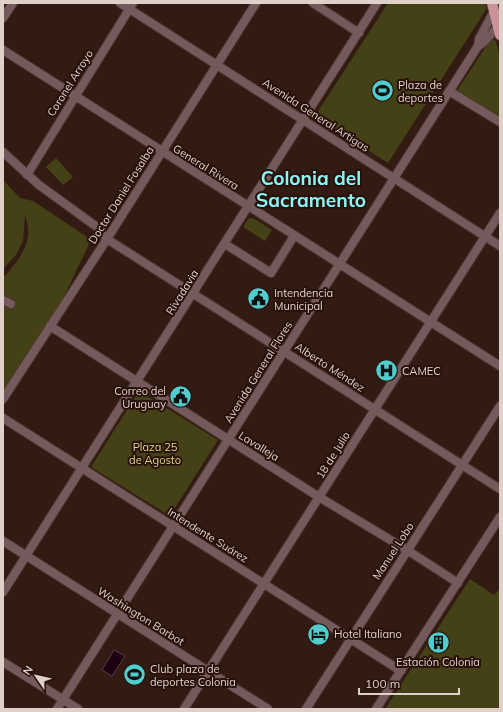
<svg xmlns="http://www.w3.org/2000/svg" width="503" height="712" viewBox="0 0 503 712" font-family="Mulish,sans-serif">
<rect width="100%" height="100%" fill="#311b12"/>
<!-- green -->
<g fill="#454116">
<path d="M388,3H486L487,8L388,163L315,116Z"/>
<path d="M493,39L496,41L500,58V117L457,91L490,40Z"/>
<path d="M56,158L73,177L63,185L46,167Z"/>
<path d="M3,180L20,198L33,201L87,237L89,244L60,305L3,394V277C8,274 10,269 14,265C27,248 32,236 25,215L23,241L16,255L3,269Z"/>
<path d="M249,218H253L272,230L265,241L243,227Z"/>
<path d="M139,391L218,440L170,516L91,467Z"/>
<path d="M470,579L494,595L500,589V709H385Z"/>
</g>
<!-- water -->
<path fill="#1a0012" stroke="#553e49" d="M114,650L125,656L112,676L102,670Z"/>
<g fill="none" stroke-linecap="round" stroke-linejoin="round">
<defs>
<g id="minor">
<path d="M313,3L359,33"/>
<path d="M3,18L13,3"/>
<path d="M3,50L500,366"/>
<path d="M449,91L500,122"/>
<path d="M27,175L133,3"/>
<path d="M107,239L500,489"/>
<path d="M225,244L271,273L294,236"/>
<path d="M3,300L11,304"/>
<path d="M50,326L319,497L407,550L458,583"/>
<path d="M3,399L107,239L256,3"/>
<path d="M3,418L401,671"/>
<path d="M3,541L268,709"/>
<path d="M3,592L377,3"/>
<path d="M3,662L78,709"/>
<path d="M184,709L500,213"/>
<path d="M306,709L500,406"/>
<path d="M376,709L500,517"/>
</g>
<g id="tertiary">
<path d="M120,3L500,246"/>
<path d="M478,46C486,43 492,31 500,25"/>
<path d="M3,152L39,185L97,227L107,239"/>
<path d="M57,709L478,46L479,39L494,11"/>
</g>
<path id="primary" d="M492,3L500,35"/>
</defs>
<!-- minor casing -->
<use href="#minor" stroke="#4d382f" stroke-width="10"/>
<!-- tertiary casing -->
<use href="#tertiary" stroke="#4d382f" stroke-width="10"/>
<!-- primary casing -->
<use href="#primary" stroke="#4d382f" stroke-width="12"/>
<!-- minor -->
<use href="#minor" stroke="#755a5d" stroke-width="8"/>
<!-- tertiary -->
<use href="#tertiary" stroke="#755a5d" stroke-width="8"/>
<!-- primary -->
<use href="#primary" stroke="#c99399" stroke-width="10"/>
</g>
<!-- icons -->
<defs>
<symbol id="stadium-disc" viewBox="-11 -11 22 22"><circle r="9.5" fill="#52cdce" stroke="#271109"/><path d="M0-5a6.5 5 0 1 0 0 10a6.5 5 0 1 0 0-10ZM-3.5-1.8h7v3.6h-7Z" fill="#111"/></symbol>
<symbol id="civic-disc" viewBox="-11 -11 22 22"><circle r="9.5" fill="#52cdce" stroke="#271109"/><path d="M-.6-6.5H3V-4.5H.6V-3L4-1V1h2V6H-6V1h2V-1L-.6-3ZM-1.2 2.5V6h2.4V2.5Z" fill="#111"/></symbol>
<symbol id="hospital-disc" viewBox="-11 -11 22 22"><circle r="9.5" fill="#52cdce" stroke="#271109"/><path d="M-5-5h3v3.5h4V-5h3V5h-3V1.5h-4V5h-3Z" fill="#111"/></symbol>
<symbol id="hotel-disc" viewBox="-11 -11 22 22"><circle r="9.5" fill="#52cdce" stroke="#271109"/><path d="M-6-4.5h1.5V1H6V5H4.5V3h-9V5H-6ZM-4 0a1.8 1.8 0 1 1 3.6 0ZM.5 0V-2.5h3Q6-2.5 6 0Z" fill="#111"/></symbol>
<symbol id="building-disc" viewBox="-11 -11 22 22"><circle r="9.5" fill="#52cdce" stroke="#271109"/><path d="M-4-6H4V6H1V3H-1V6H-4ZM-2.5-4.3h1.7v1.8h-1.7ZM.8-4.3h1.7v1.8H.8ZM-2.5-1h1.7V.8h-1.7ZM.8-1h1.7V.8H.8Z" fill="#111"/></symbol>
</defs>
<g fill-rule="evenodd">
<use href="#stadium-disc" x="370" y="78" width="25" height="25"/>
<use href="#civic-disc" x="246" y="286" width="25" height="25"/>
<use href="#hospital-disc" x="374" y="358" width="25" height="25"/>
<use href="#civic-disc" x="168" y="384" width="25" height="25"/>
<use href="#hotel-disc" x="306" y="622" width="25" height="25"/>
<use href="#building-disc" x="426" y="630" width="25" height="25"/>
<use href="#stadium-disc" x="122" y="662" width="25" height="25"/>
</g>
<g text-anchor="middle" stroke-width="4" stroke-linejoin="round" paint-order="stroke">
<!-- street labels -->
<g font-size="11" fill="#e0d0ca" stroke="#271109">
<text transform="translate(70 83) rotate(-58)" y="4">Coronel Arroyo</text>
<text transform="translate(316 115) rotate(33)" y="4">Avenida General Artigas</text>
<text transform="translate(206 167) rotate(32)" y="4">General Rivera</text>
<text transform="translate(121 195) rotate(-58)" y="4">Doctor Daniel Fosalba</text>
<text transform="translate(182 292) rotate(-58)" y="4">Rivadavia</text>
<text transform="translate(330 367) rotate(33)" y="4">Alberto Méndez</text>
<text transform="translate(258 372) rotate(-58)" y="4">Avenida General Flores</text>
<text transform="translate(259 446) rotate(32)" y="4">Lavalleja</text>
<text transform="translate(333 455) rotate(-58)" y="4">18 de Julio</text>
<text transform="translate(208 535) rotate(32)" y="4">Intendente Suárez</text>
<text transform="translate(393 551) rotate(-57)" y="4">Manuel Lobo</text>
<text transform="translate(141 616) rotate(32)" y="4">Washington Barbot</text>
</g>
<!-- poi labels -->
<g font-size="11" fill="#e0d0ca" stroke="#271109" text-anchor="start">
<text x="398" y="89">Plaza de<tspan x="398" dy="13">deportes</tspan></text>
<text x="274" y="297">Intendencia<tspan x="274" dy="13">Municipal</tspan></text>
<text x="402" y="375">CAMEC</text>
<text x="166" y="395" text-anchor="end">Correo del<tspan x="166" dy="13">Uruguay</tspan></text>
<text x="334" y="638">Hotel Italiano</text>
<text x="438" y="666" text-anchor="middle">Estación Colonia</text>
<text x="150" y="673">Club plaza de<tspan x="150" dy="13">deportes Colonia</tspan></text>
</g>
<!-- park labels -->
<g font-size="11" fill="#e3db85" stroke="#271109">
<text x="155" y="451">Plaza 25<tspan x="155" dy="13">de Agosto</tspan></text>
</g>
<!-- town labels -->
<g font-size="19" font-weight="bold" fill="#8af6f7" stroke="#271109">
<text x="311" y="185">Colonia del<tspan x="311" dy="22">Sacramento</tspan></text>
</g>
</g>
<!-- border -->
<rect width="503" height="712" fill="none" stroke="#e0d0ca" stroke-width="8"/>
<!-- north arrow -->
<g transform="translate(36 676) rotate(304)" stroke="#271109" stroke-width="3" paint-order="stroke">
<path d="M0-3L7 15L0 10L-7 15Z" fill="#e0d0ca"/>
<text y="-6" font-size="11" font-weight="bold" text-anchor="middle" fill="#e0d0ca">N</text>
</g>
<!-- scale -->
<path d="M359 688v6h100v-6" fill="none" stroke="#e0d0ca" stroke-width="2"/>
<text x="365" y="688" font-size="12" fill="#e0d0ca" stroke="#271109" stroke-width="3" paint-order="stroke">100 m</text>
</svg>
